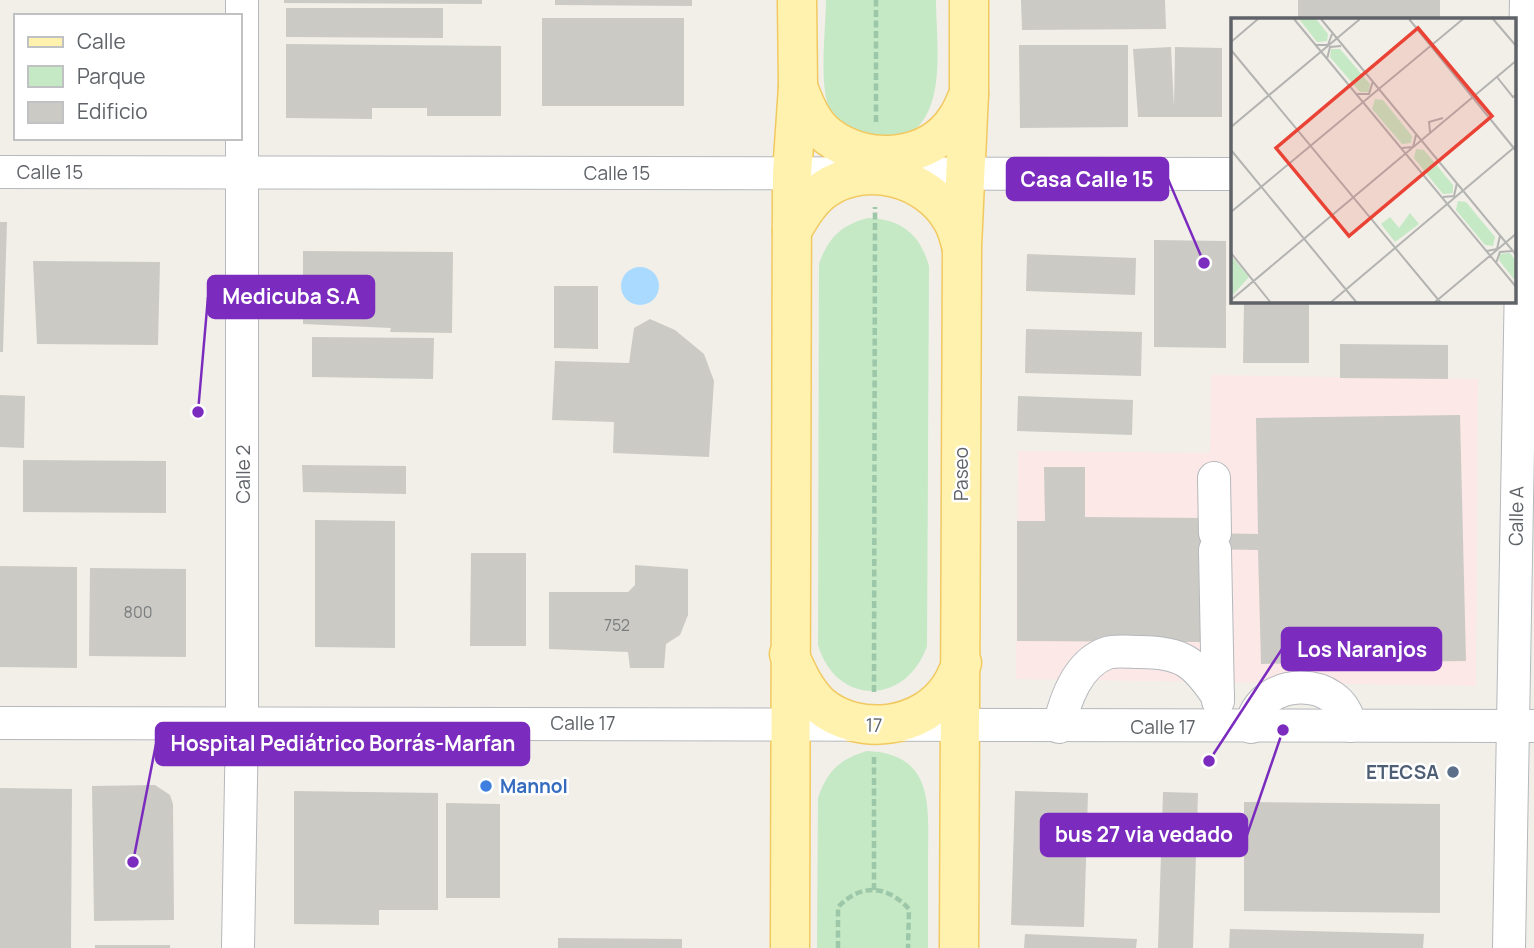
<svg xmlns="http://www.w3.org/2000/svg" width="1534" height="948" viewBox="0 0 1534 948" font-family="Manrope,sans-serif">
<rect width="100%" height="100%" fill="#f1efe8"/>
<!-- medical -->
<path fill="#fce8e6" d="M1211,375L1478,379L1476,686L1016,679L1018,451L1210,453Z"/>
<!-- green -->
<g fill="#c5e8c5">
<path d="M826,0H936C936,40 947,106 912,132C900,140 890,142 877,137C860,131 841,129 831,112C818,89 826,28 826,0Z"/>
<path d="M868,218C901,219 920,234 929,266L927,646C906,706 836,706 818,645L819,264C828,238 841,225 868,218Z"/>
<path d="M867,751C936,754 928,808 928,860C928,890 928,919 928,948H817L818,798C827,771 840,759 867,751Z"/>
</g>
<!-- water -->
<circle fill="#aadaff" cx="640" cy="286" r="19"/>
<!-- building -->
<g fill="#cccac5">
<path d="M284,0H482V4L284,3Z"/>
<path d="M555,0H692V6L555,5Z"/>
<path d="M1021,0H1165L1166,29L1022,30Z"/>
<rect x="1298" y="0" width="142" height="19"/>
<path d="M286,8H443V38L286,37Z"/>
<rect x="542" y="18" width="142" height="88"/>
<path d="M286,44L501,46V116H427V108H372V119L286,118Z"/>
<path d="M1019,45H1128V127L1020,128Z"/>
<path d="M1171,47L1174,107L1175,47L1222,48V117H1138L1133,49Z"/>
<path d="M0,222H7L3,352H0Z"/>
<path d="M1154,240L1226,241V348L1154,347Z"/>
<path d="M303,251L453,252L452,333L390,332L391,328L303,324Z"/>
<path d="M1027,254L1136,258L1135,295L1026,291Z"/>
<path d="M33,261L160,262L158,345L37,344Z"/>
<path d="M554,286H598V349L554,348Z"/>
<path d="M1244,301H1309V363H1243Z"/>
<path d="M650,319L675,330L704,354L714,381L709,457L613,453L614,422L552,420L555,361L629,363L634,328Z"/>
<path d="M1026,329L1142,332L1141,376L1025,373Z"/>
<path d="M312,337L434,338L433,379L312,377Z"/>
<path d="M1340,344L1448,345V379L1340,378Z"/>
<path d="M0,395L25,396L24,448L0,447Z"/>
<path d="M1018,396L1133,400L1132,435L1017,431Z"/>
<path d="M1460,415L1466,661L1261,664L1258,550L1201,549L1200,642L1017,641V521H1045L1044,467H1085V517L1203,518V533L1258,534L1256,418Z"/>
<path d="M23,460L166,461V513L23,512Z"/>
<path d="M302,465L406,466V494L303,492Z"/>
<path d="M315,520L395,521V648L315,647Z"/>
<path d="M471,553H526V646H470Z"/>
<path d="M635,565L688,569V615L680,635L666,644L664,668H630L628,652L549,649V592H628L635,585Z"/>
<path d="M0,566L77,567V668L0,667Z"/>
<path d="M90,568L186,569V657L89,656Z"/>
<path d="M155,785L170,795L173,804L174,920L94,921L92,786Z"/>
<path d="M0,788L72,789L71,948H0Z"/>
<path d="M294,791L438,793V910H379V925L294,924Z"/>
<path d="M1015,791L1088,793L1084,927L1011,925Z"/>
<path d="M1163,792L1198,793L1193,948H1158Z"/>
<path d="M1244,802L1440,804V913L1244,911Z"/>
<path d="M446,803L500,804V898H446Z"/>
<path d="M1230,929L1424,934L1423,948H1229Z"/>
<path d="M1025,934L1137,939L1136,948H1024Z"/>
<path d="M558,938L682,939V948H558Z"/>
<rect x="95" y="945" width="75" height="3"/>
</g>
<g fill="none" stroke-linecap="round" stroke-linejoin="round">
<defs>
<g id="minor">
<path d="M0,172L1233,174"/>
<path d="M1214,478L1215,533"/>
<path d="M1215,550L1218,701"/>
<path d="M0,723L1534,726"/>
<path d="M1059,727C1065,700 1078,663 1107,653C1116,650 1130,652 1140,652C1182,652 1195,662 1218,697"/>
<path d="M1251,727C1259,675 1342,674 1350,726"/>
<path d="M238,948L242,723V0"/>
<path d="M1509,948L1526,0"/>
</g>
<g id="major">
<path d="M798,87C805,105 812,124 828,136C867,166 930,161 957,118C962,111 965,102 969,94"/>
<path d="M792,231C801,215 810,200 825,189C866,161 928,177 952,220C956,227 959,237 961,245"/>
<path d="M789,654C797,672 805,691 820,705C858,737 923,729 950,687C955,680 958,671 962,663"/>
<path d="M790,948L792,174L798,87L797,0"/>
<path d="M959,948L962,247L969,93V0"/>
</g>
</defs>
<!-- minor casing -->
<use href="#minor" stroke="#b5b8bc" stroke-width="34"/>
<!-- major casing -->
<use href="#major" stroke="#f2c960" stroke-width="41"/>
<!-- path -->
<g stroke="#9cc7a9" stroke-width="4.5" stroke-dasharray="7 3.5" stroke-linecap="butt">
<path d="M876,122V0"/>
<path d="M874,692L875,207"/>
<path d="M874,890V757"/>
<path d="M838,948V907C861,883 887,885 909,909L908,948"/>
</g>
<!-- minor -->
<use href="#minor" stroke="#fff" stroke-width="32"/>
<!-- major -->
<use href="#major" stroke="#fff2af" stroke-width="38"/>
</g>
<!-- markers -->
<circle fill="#5c6f8a" stroke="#fff" stroke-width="2.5" cx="1453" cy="772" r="7"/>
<circle fill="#3f7fe0" stroke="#fff" stroke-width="2.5" cx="486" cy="786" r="7"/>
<g text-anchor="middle" stroke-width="5" stroke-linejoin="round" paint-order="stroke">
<!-- number labels -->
<g font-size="16" fill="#7a7d7f">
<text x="138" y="618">800</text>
<text x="617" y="631">752</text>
</g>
<!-- street labels -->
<g font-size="19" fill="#5f6368" stroke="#fff">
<text x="50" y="179">Calle 15</text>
<text x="617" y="180">Calle 15</text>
<text transform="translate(243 474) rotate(-90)" y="7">Calle 2</text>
<text transform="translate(961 474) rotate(-90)" y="7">Paseo</text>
<text transform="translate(1516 516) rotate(-89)" y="7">Calle A</text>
<text x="583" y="730">Calle 17</text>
<text transform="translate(874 725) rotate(1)" y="7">17</text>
<text x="1163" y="734">Calle 17</text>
</g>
<!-- service labels -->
<g font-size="19" font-weight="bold" fill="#4e5e75" stroke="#fff" text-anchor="end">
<text x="1439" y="779">ETECSA</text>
</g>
<!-- shop labels -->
<g font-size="19" font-weight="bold" fill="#366cbe" stroke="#fff" text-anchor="start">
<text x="500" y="793">Mannol</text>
</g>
</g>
<!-- overview -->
<g transform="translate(1231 18)">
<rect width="285" height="285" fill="#f1efe8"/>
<path d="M68,1H85L97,16L96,23L86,24ZM100,31H109L139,66L138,74H129L99,39ZM144,81L152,82L181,118L180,125L171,126L141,91ZM185,131L193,132L222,167V175L212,176L183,140ZM227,183L235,184L264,219L262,228L254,227L225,192ZM179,195L188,206L164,224L150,206L159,199L168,210ZM279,235L285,243V264L268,242L269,236ZM0,238L18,259L0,279Z" fill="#c5e8c5"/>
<path fill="none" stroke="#b3b3b1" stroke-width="2" d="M63,1L286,270M90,1L286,238M178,1L286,134M262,1L286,29M0,24L27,1M85,27H97L101,16M0,32L210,285M96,41L99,29L110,28M266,59L282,79L286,76M125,76H138L142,63M0,109L129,1M199,114L198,104L212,100M171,130L182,129L185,117M0,132L126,285M212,179L223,178L226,165M0,194L232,1M256,233L266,231L269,218M0,235L40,285M265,245L269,234L281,233M0,282L286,42M99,285L286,127M203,285L286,215"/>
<path fill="#ea4335" fill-opacity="0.15" stroke="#ea4335" stroke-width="3.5" d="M187,10L261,98L118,218L45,130Z"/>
<rect width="285" height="285" fill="none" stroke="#5f6368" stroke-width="3.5"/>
</g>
<!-- callouts -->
<path fill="none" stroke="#7b2cbf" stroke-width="2.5" d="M1204 263L1168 179M198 412L208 297M1209 761L1282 649M133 862L156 744M1283 730L1247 835"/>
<g fill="#7b2cbf" stroke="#fff" stroke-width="2.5">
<circle cx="1204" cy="263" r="7"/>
<circle cx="198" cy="412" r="7"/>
<circle cx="1209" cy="761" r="7"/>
<circle cx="133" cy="862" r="7"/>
<circle cx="1283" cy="730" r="7"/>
</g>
<g fill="#7b2cbf" stroke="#7b2cbf" stroke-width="2.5">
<rect x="1007" y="158" width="161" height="42" rx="7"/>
<rect x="208" y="276" width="166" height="42" rx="7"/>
<rect x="1282" y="628" width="159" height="42" rx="7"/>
<rect x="156" y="723" width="373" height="42" rx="7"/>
<rect x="1041" y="814" width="206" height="42" rx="7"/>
</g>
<g font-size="21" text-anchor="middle" font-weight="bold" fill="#fff">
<text x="1087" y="187">Casa Calle 15</text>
<text x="291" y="304">Medicuba S.A</text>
<text x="1362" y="657">Los Naranjos</text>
<text x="343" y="751">Hospital Pediátrico Borrás-Marfan</text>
<text x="1144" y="842">bus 27 via vedado</text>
</g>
<!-- legend -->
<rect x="14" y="14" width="228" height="126" fill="#ffffff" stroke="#bfc1c3" stroke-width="2"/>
<rect x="28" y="37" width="35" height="10" fill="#fff2af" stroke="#bfc1c3" stroke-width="2"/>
<text x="77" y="49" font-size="21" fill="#5f6368">Calle</text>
<rect x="28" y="66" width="35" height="21" fill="#c5e8c5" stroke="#bfc1c3" stroke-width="2"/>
<text x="77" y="84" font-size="21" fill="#5f6368">Parque</text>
<rect x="28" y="102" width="35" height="21" fill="#cccac5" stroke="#bfc1c3" stroke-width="2"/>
<text x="77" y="119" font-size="21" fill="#5f6368">Edificio</text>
</svg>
